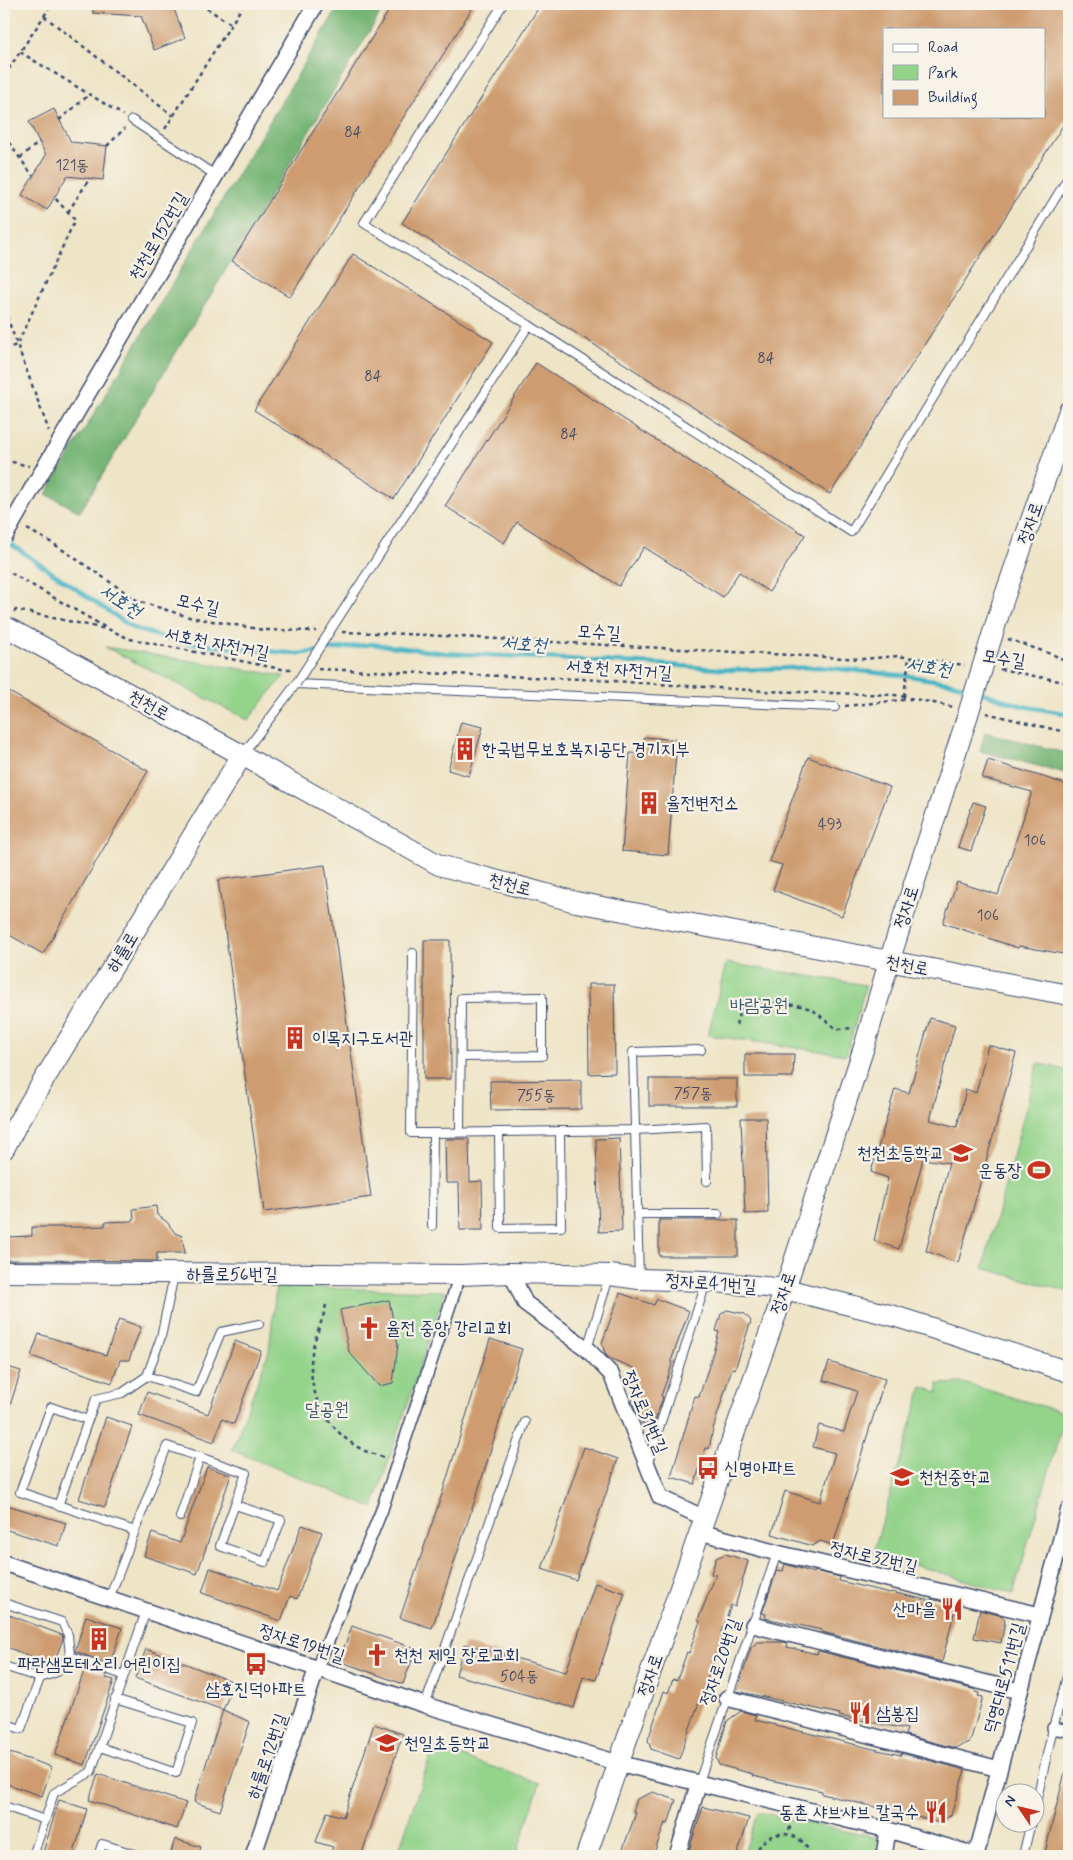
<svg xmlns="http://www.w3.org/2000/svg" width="1073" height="1860" viewBox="0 0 1073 1860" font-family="Mynerve,'Poor Story',sans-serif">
<rect width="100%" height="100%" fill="#f7f3e8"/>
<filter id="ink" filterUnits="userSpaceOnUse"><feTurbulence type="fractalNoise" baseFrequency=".02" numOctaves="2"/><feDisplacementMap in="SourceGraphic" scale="10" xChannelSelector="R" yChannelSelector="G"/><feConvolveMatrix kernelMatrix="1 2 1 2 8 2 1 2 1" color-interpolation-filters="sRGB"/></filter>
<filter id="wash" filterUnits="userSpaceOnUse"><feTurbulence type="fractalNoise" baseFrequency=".0096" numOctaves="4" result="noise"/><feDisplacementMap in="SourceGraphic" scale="20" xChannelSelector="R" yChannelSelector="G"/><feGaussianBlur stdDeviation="1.12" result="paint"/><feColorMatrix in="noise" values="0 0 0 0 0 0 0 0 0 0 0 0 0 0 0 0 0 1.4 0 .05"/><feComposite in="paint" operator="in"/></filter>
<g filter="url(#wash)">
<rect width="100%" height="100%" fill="#eee4c6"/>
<!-- green -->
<g fill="#93d38a" stroke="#578174">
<path d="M105,647L284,676L248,720Z"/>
<path d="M726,963L866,985L846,1055L708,1035Z"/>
<path d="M1038,1063L1069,1071V1292L983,1268Z"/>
<path d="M276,1287L445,1291L373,1508L232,1450L269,1351Z"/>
<path d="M963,1383L1066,1413L1013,1594L873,1553L922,1387L938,1392V1384Z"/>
<path d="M433,1747L540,1783L516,1856H397Z"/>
<path d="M758,1812L882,1839L879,1856H743Z"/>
</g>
<!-- forest -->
<g fill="#76b576" stroke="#48726a">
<path d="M340,4H386L80,512L46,494Z"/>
<path d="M985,732L1069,754V774L980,751Z"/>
</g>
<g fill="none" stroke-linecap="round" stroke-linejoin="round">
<!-- stream -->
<g stroke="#47b4c4" stroke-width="4.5">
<path d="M5,540L133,628L177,642L298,654L372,644L445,653L656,664L731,670L820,667L909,676L952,683L971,689"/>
<path d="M981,692L1022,706L1069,714"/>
</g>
</g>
<g id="blocks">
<!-- building -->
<g fill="#ce9c70" fill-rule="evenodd">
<path d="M93,4H172L185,38L154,50L141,16L93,13Z"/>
<path d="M393,4H475L290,297L232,261Z"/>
<path d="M541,4H1069V116L830,494L402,223ZM884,29H1044V116H884Z"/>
<path d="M54,109L71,142L107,146L103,180L67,176L47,210L22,195L46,155L29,122Z"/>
<path d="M353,254L493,342L394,499L254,410Z"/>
<path d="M536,363L805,535L769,592L739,572L723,597L644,547L619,586L517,522L504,543L445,506Z"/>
<path d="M4,689L148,771L43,954L4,932Z"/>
<path d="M461,722L483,727L469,776L448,770Z"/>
<path d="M644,737L677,740L668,855L622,851L630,753L643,754Z"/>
<path d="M808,757L890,787L842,916L773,890L782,865L769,861Z"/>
<path d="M988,760L1069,785V955L1019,946L1018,948L943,923L957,882L998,895L1032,792L982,778Z"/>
<path d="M973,802L986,806L971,851L958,847Z"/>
<path d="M325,865L371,1197L264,1212L218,880Z"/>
<path d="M424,940H450L451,1079H424Z"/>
<path d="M588,984H614L615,1073L589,1074Z"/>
<path d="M930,1018L955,1025L930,1120L957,1127L966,1089L976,1093L988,1045L1016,1053L958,1263L926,1251L949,1163L923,1159L899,1249L874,1241L888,1178L871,1172L895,1089L909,1093Z"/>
<path d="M745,1054H794L793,1077H745Z"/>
<rect x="649" y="1079" width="88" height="27"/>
<path d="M581,1080V1109L491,1110L490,1081Z"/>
<path d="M741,1118H766L768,1213L745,1214Z"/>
<path d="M619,1138L622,1231L599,1232L596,1139Z"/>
<path d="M445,1139H469L470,1182L482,1181L483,1230H460L459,1183H446Z"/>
<path d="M156,1206L157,1215L167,1222L175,1233L182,1236L185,1253H157V1261L5,1260V1237L32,1236V1227H83L105,1226V1222L132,1221L134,1219L133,1209Z"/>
<rect x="659" y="1220" width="79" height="36"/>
<path d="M620,1293L654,1305L657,1299L689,1311L671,1361L673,1362L661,1396L663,1397L654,1424L643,1425L632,1402L638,1383L631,1381L636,1369L609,1358L605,1354L602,1343Z"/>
<path d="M389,1300L398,1345L393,1383L379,1386L349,1352L340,1310Z"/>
<path d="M727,1310L745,1314L751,1321L735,1369L732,1368L713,1429L709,1449L705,1448L695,1484L671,1477L695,1396L699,1397L708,1369L719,1332L716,1331L721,1314Z"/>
<path d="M119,1319L141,1327L129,1360H120L112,1383L31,1356L39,1334L106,1355Z"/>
<path d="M490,1339L522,1349L478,1491L432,1628L400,1618L443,1491Z"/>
<path d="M235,1341L261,1351L234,1424L222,1419L214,1442L139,1415L147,1392L208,1414Z"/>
<path d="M829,1362L885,1379L833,1545L820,1541L813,1546L772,1534L785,1491L820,1502L835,1453L813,1447L819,1425L844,1432L857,1391L823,1380Z"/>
<path d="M4,1366L21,1371L6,1418H4Z"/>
<path d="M106,1417L132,1426L105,1507L79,1499Z"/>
<path d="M584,1447L618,1459L576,1580L542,1569Z"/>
<path d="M207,1467L231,1475L197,1574L144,1556L152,1533L180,1543Z"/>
<path d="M4,1504L66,1523L59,1546L4,1529Z"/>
<path d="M302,1525L322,1532L297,1599L290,1596L281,1621L202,1593L210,1568L277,1591Z"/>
<path d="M726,1554L748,1561L735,1607L731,1605L721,1634H723L679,1759L651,1749L648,1740L664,1691L668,1693L673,1679L677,1680L687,1652L689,1653L700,1621L698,1620L716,1575L711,1574L716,1558Z"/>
<path d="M785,1564L814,1573V1571L840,1577L839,1581L890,1593L891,1592L931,1601V1599L956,1605L942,1662L822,1632V1630L765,1618L766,1614L762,1613L777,1570L783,1571Z"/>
<path d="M595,1583L625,1593L596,1680L583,1677L574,1708L456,1675L464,1644L566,1672Z"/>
<path d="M980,1610L1002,1616L1005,1621L1001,1643L974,1638Z"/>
<path d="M4,1613L62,1635L63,1639L53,1665L4,1646Z"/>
<path d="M86,1616L122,1628L110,1665L75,1651Z"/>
<path d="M352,1626L416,1649L403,1684L339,1661Z"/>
<path d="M757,1642H783L788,1643L787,1647L817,1654L818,1651L976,1690L975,1692L979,1693L978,1696L983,1697L970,1742L955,1748L905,1735L907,1729L839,1716L840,1714L737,1691L751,1648Z"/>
<path d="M146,1649L234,1682L223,1710L135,1678Z"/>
<path d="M85,1668L107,1675L106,1678L114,1680L85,1765L55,1755Z"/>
<path d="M223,1710L250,1722L220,1811L194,1802Z"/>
<path d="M741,1711L756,1715L755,1720L873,1749L901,1755V1753L965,1770L951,1815L939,1823L911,1815L910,1817L891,1811L822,1794V1791L752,1776L753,1774L719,1765L716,1758L727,1721Z"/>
<path d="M374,1724L403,1734L361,1856H329L333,1847L316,1842L327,1812L343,1817Z"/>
<path d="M4,1751L52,1767L42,1796L4,1783Z"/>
<path d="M1065,1772L1069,1773V1856H1044Z"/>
<path d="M98,1774L186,1803L177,1829L89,1800Z"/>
<path d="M653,1792L676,1800L668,1824L665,1823L653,1856H628L621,1854L636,1813L633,1812L637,1799Z"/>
<path d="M59,1800L87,1809L73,1856H42Z"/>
<path d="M703,1807L749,1818L737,1856H687Z"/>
<path d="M175,1839L201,1847L198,1856H170Z"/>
</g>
</g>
</g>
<g filter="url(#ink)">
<use href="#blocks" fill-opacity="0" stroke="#3b4a6e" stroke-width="1"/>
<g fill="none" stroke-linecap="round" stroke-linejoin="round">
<defs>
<g id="service">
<path d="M132,120L215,175"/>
<path d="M529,325L851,532L1069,176"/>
<path d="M357,589L529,325L364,223L503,4"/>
<path d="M243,754L296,684L835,707"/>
<path d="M413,953L411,1133H433"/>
<path d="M460,1132L461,998L542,997V1056L461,1057"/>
<path d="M499,1132L500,1228L561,1227L560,1131"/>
<path d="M638,1214H718"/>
<path d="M432,1226L433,1133L635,1130L706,1126L707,1181"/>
<path d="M639,1279L633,1052L701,1050"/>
<path d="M587,1349L609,1277"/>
<path d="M147,1376L196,1392L221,1332L259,1324"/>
<path d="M648,1462L706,1283"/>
<path d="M58,1506L88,1420"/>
<path d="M180,1517L200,1457"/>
<path d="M135,1531L20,1492L51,1407L88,1420L96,1399L122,1393L147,1376L161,1337L174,1275"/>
<path d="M109,1599L167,1446L246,1473L220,1546L265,1562L281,1520L235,1505"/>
<path d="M4,1603L62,1622L68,1635L70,1656L57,1672L40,1678L21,1729L4,1723"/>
<path d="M70,1656L123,1675"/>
<path d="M4,1666L40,1678"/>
<path d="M425,1705L525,1422"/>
<path d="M100,1747L176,1773L192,1723L115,1699"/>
<path d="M699,1782L777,1553"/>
<path d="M1036,1803L1053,1728L1069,1669"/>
<path d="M4,1806L45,1820"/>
<path d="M33,1856L54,1793L91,1772L146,1611"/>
<path d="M98,1856L102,1844L141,1856"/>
<path d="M1023,1856L1031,1822"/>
</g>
<g id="pedestrian">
<path d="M317,1668L381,1512L460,1275"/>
<path d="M1053,1728L1069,1731"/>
</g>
<g id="minor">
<path d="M33,487L316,4"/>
<path d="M511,1273L525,1303L587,1349L611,1374L660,1497L704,1518"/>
<path d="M700,1532L777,1553L1040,1615"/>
<path d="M4,1563L425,1705L618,1763L888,1830L976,1855"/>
<path d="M753,1625L1019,1691"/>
<path d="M727,1698L999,1769"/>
<path d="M253,1856L317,1668"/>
<path d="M677,1856L699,1782"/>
<path d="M884,1856L888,1830"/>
<path d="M976,1856L1069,1509"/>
</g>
<g id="tertiary">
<path d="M4,626L242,755L439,865L576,902L1069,995"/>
<path d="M992,636L1003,601L1069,411"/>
<path d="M4,1149L17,1124L242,755"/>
<path d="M4,1272L460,1275L511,1273L610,1275L639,1279L706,1281L785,1289L894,1316L1069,1372"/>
<path d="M586,1856L785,1289L865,1044L889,962L965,724"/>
</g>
</defs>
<!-- service casing -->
<use href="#service" stroke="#3b4a6e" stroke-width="10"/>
<!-- pedestrian casing -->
<use href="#pedestrian" stroke="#3b4a6e" stroke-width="14"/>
<!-- minor casing -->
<use href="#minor" stroke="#3b4a6e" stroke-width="18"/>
<!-- tertiary casing -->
<use href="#tertiary" stroke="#3b4a6e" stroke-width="22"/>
<!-- path -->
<g stroke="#3b4a6e" stroke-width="2.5" stroke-dasharray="4 4" stroke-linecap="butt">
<path d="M200,4L231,24"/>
<path d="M44,16L173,116"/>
<path d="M20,52L123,115"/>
<path d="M4,76L52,4"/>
<path d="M59,120L89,95"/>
<path d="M165,129L244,4"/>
<path d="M4,136L33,176"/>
<path d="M107,146L125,128"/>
<path d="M20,158L39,142"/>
<path d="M68,212L90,178"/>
<path d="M4,309L49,431"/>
<path d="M4,349L17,345L75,220L54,197"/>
<path d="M4,460L29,466"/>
<path d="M27,529L54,544L138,601L189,617L264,630L316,631"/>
<path d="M4,569L110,630L130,639L281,669H293"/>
<path d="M14,612L16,610L106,629"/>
<path d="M342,632L406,634L862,659L898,656L965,665"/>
<path d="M1008,639L1054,655L1069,663"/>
<path d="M318,669L582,679L765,691L895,695L953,707"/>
<path d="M1000,669L1069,683"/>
<path d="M904,696L909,658"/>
<path d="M845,706L912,699"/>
<path d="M986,713L1069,733"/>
<path d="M736,1025L742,1003L749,999L802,1006L813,1010L837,1029L853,1028"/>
<path d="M326,1305C323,1321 314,1337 312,1353C306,1393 328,1433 365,1451C372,1454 380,1456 387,1458"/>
<path d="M785,1820L790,1828L788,1834"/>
<path d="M755,1856C764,1826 801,1827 811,1856"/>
<path d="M811,1856H820"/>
<path d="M821,1856C837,1852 847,1849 862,1856"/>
</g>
<!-- service -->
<use href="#service" stroke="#fff" stroke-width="8"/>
<!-- pedestrian -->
<use href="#pedestrian" stroke="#fff" stroke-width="11"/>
<!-- minor -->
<use href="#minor" stroke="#fff" stroke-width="15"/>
<!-- tertiary -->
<use href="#tertiary" stroke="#fff" stroke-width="20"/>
<defs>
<path id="service-bridge" d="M296,684L357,589"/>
<path id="minor-bridge" d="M4,538L33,487"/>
<path id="tertiary-bridge" d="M965,724L992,636"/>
</defs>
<!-- service-bridge casing -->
<use href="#service-bridge" stroke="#3b4a6e" stroke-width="10" stroke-linecap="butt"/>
<!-- minor-bridge casing -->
<use href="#minor-bridge" stroke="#3b4a6e" stroke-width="18" stroke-linecap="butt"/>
<!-- tertiary-bridge casing -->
<use href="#tertiary-bridge" stroke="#3b4a6e" stroke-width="22" stroke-linecap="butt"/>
<!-- service-bridge -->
<use href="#service-bridge" stroke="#fff" stroke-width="8"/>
<!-- minor-bridge -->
<use href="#minor-bridge" stroke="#fff" stroke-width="15"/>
<!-- tertiary-bridge -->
<use href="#tertiary-bridge" stroke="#fff" stroke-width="20"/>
</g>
</g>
<!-- icons -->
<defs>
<symbol id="building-bare" viewBox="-9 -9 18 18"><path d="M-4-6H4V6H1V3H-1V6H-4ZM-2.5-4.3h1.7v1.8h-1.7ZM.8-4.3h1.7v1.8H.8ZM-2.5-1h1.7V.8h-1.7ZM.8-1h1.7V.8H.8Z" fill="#c8321e" stroke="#f7f3e8" stroke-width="2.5" paint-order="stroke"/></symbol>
<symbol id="school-bare" viewBox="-9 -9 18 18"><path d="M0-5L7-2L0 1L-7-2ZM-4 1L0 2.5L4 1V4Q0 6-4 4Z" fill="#c8321e" stroke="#f7f3e8" stroke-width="2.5" paint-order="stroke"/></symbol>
<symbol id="stadium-bare" viewBox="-9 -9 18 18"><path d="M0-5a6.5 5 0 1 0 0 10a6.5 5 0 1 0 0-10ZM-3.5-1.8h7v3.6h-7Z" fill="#c8321e" stroke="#f7f3e8" stroke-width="2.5" paint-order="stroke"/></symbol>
<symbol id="church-bare" viewBox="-9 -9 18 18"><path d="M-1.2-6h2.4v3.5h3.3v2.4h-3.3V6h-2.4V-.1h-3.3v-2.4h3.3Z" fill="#c8321e" stroke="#f7f3e8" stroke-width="2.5" paint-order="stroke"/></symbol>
<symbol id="bus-bare" viewBox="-9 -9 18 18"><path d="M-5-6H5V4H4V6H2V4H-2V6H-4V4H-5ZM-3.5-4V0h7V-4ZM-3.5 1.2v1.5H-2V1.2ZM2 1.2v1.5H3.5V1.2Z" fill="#c8321e" stroke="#f7f3e8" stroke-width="2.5" paint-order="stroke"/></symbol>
<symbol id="restaurant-bare" viewBox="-9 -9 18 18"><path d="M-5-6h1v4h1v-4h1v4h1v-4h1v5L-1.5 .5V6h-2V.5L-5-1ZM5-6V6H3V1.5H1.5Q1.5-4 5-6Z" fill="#c8321e" stroke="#f7f3e8" stroke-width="2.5" paint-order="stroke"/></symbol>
</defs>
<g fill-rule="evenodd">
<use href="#building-bare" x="449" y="733" width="32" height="32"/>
<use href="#building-bare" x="633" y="787" width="32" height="32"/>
<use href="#building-bare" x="279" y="1022" width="32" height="32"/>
<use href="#school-bare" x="945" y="1137" width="32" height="32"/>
<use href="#stadium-bare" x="1023" y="1154" width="32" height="32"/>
<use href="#church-bare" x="353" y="1312" width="32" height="32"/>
<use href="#bus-bare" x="692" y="1452" width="32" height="32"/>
<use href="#school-bare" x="886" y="1461" width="32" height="32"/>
<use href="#restaurant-bare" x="936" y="1593" width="32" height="32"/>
<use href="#building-bare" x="83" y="1623" width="32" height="32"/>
<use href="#church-bare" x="361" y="1639" width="32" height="32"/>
<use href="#bus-bare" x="240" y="1648" width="32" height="32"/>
<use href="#restaurant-bare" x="844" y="1697" width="32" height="32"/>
<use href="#school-bare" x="371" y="1727" width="32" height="32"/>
<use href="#restaurant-bare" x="920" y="1796" width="32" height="32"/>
</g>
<g text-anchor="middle" stroke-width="4.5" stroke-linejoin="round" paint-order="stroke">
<!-- number labels -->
<g font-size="15" fill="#484a62">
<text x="353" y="137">84</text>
<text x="72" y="170">121동</text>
<text x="766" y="363">84</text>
<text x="373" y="381">84</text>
<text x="569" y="439">84</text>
<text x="830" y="829">493</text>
<text x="1035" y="845">106</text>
<text x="988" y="920">106</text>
<text x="693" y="1098">757동</text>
<text x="536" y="1100">755동</text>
<text x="519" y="1681">504동</text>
</g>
<!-- street labels -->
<g font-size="18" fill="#1b2f5e" stroke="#f7f3e8">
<text transform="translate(158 236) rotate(-60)" y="6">천천로152번길</text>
<text transform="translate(1030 523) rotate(-71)" y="6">정자로</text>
<text transform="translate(198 604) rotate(13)" y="6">모수길</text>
<text transform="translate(599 632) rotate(3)" y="6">모수길</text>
<text transform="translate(217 643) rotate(11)" y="6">서호천 자전거길</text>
<text transform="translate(1004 658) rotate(8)" y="6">모수길</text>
<text transform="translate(619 669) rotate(4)" y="6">서호천 자전거길</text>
<text transform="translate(149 705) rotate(29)" y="6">천천로</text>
<text transform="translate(510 884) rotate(15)" y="6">천천로</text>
<text transform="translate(906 907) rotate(-72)" y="6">정자로</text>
<text transform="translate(122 952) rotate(-59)" y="6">하률로</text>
<text transform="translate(907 965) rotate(11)" y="6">천천로</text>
<text x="232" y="1280">하률로56번길</text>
<text transform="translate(711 1283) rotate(4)" y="6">정자로41번길</text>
<text transform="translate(783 1293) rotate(-71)" y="6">정자로</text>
<text transform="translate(645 1412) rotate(67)" y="6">정자로31번길</text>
<text transform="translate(874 1557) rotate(13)" y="6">정자로32번길</text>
<text transform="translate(302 1643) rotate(18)" y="6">정자로19번길</text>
<text transform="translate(720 1662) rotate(-71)" y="6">정자로20번길</text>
<text transform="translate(650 1675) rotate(-71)" y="6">정자로</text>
<text transform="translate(1004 1678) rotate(-75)" y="6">덕영대로511번길</text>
<text transform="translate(267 1756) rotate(-71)" y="6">하률로12번길</text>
</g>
<!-- poi labels -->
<g font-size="18" fill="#1b2f5e" stroke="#f7f3e8" text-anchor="start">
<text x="482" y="755">한국법무보호복지공단 경기지부</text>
<text x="666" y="809">율전변전소</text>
<text x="312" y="1044">이목지구도서관</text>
<text x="944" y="1159" text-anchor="end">천천초등학교</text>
<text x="1022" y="1176" text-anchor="end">운동장</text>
<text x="386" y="1334">율전 중앙 강리교회</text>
<text x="724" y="1474">신명아파트</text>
<text x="919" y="1483">천천중학교</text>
<text x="936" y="1615" text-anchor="end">산마을</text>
<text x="394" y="1661">천천 제일 장로교회</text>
<text x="99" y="1670" text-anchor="middle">파란샘몬테소리 어린이집</text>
<text x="256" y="1695" text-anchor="middle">삼호진덕아파트</text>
<text x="876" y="1719">삼봉집</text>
<text x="404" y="1749">천일초등학교</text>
<text x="919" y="1818" text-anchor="end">동촌 샤브샤브 칼국수</text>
</g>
<!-- park labels -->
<g font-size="18" fill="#395869" stroke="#f7f3e8">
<text x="759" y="1011">바람공원</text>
<text x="327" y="1415">달공원</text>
</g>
<!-- water labels -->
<g font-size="19" font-style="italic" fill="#28577d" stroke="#f7f3e8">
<text transform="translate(121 600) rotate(33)" y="7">서호천</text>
<text transform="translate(524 643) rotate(3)" y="7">서호천</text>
<text transform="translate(929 666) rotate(8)" y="7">서호천</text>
</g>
</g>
<!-- margin -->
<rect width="1073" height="1860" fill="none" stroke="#f7f3e8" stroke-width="20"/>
<!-- legend -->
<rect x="883" y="28" width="162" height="90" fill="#f7f3e8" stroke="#9fa5b1"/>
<rect x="893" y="44" width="25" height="8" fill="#ffffff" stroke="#9fa5b1"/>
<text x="928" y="52" font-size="15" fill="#1b2f5e">Road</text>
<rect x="893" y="65" width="25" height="15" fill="#93d38a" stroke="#9fa5b1"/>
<text x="928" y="78" font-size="15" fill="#1b2f5e">Park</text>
<rect x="893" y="90" width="25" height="15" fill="#ce9c70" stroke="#9fa5b1"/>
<text x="928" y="102" font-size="15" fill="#1b2f5e">Building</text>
<!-- north arrow -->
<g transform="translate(1020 1808) rotate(305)"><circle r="24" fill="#f7f3e8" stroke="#9fa5b1"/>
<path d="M0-4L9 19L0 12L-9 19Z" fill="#c8321e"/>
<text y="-8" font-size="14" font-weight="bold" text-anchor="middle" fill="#1b2f5e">N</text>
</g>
</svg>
